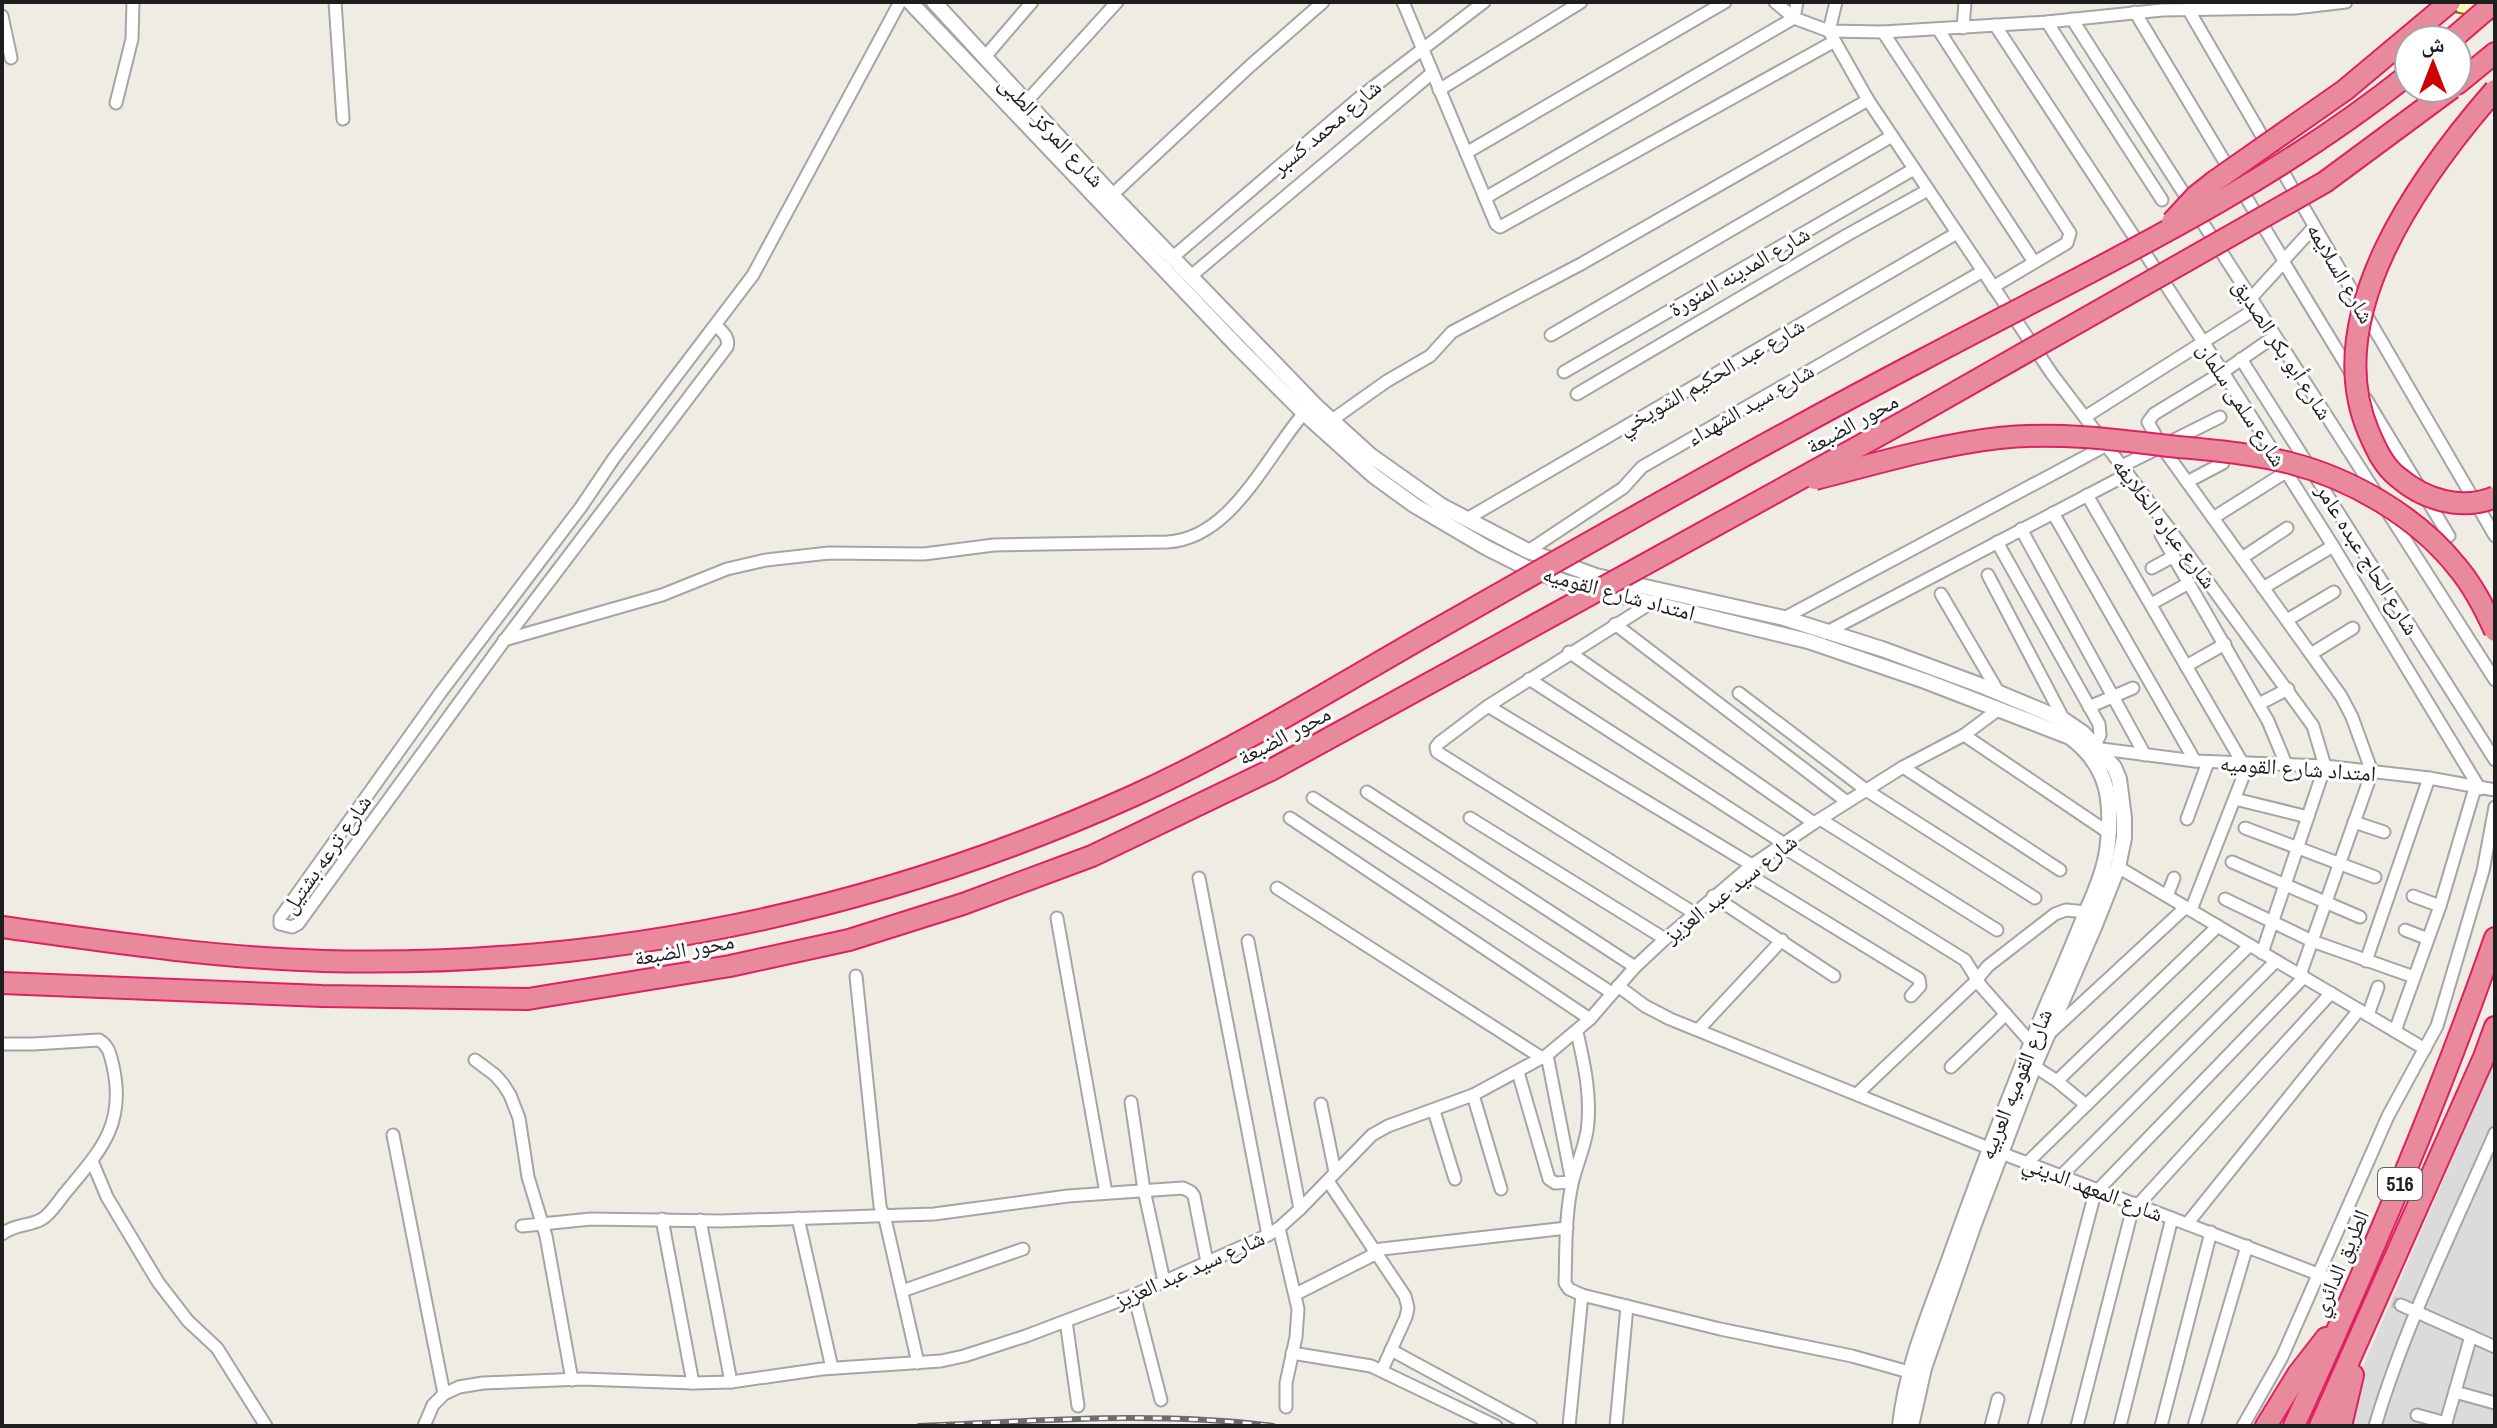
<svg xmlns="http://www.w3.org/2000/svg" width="2497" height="1428" viewBox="0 0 2497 1428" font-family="'Archivo Narrow','Noto Naskh Arabic',sans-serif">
<rect width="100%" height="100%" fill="#efece4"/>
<!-- residential -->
<path fill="#dcdbdb" d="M2495,1061V1426H2337Z"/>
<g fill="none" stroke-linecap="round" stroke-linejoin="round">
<!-- minor-tunnel -->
<path stroke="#c5c3bc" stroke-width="11" stroke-dasharray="11 5.5" stroke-linecap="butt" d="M2331,1279L2401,1305"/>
<defs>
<g id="minor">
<path d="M335,2L343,119"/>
<path d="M1403,2L1496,224L1500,227L1833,42"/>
<path d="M1775,2L1794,18L1829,31L1883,32L2047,22L2162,10L2295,8L2346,2"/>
<path d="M1836,2L1829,31L1868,100L2052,374L2168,527L2313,726L2325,766L2262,953"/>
<path d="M2188,9L2495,536"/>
<path d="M2135,12L2283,259V263L2251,298"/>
<path d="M2,16L11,58"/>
<path d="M2072,19L2376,493"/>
<path d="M2047,22L2162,200"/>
<path d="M1995,25L2223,372L2333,546L2480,789"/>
<path d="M1963,28L1965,2"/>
<path d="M1938,29L2070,233L2067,243L1993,287"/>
<path d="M1883,32L2034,262"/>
<path d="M984,58L1032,2"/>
<path d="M1439,90L1581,2"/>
<path d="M1026,102L1117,2"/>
<path d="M116,103L132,39L133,2"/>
<path d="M1466,153L1725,2"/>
<path d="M1112,195L1250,66L1323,2"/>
<path d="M1485,198L1794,18L1797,2"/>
<path d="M2314,227L2283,261L2354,378"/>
<path d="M1173,257L1359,98L1484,2"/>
<path d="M1191,276L1432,73"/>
<path d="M716,325C722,332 730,337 727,347L504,641L298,924L292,927L280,924V918L441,692L581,507L614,458L753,275L900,2"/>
<path d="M1551,335L1892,136"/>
<path d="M2275,336L2223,372L2154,414L2148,422L2162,447L2341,696L2352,717L2372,772L2300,975"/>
<path d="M2241,359L2495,760"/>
<path d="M1564,372L1914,169"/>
<path d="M1577,394L1847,235L1928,190"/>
<path d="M2366,399L2449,536"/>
<path d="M2085,417L2257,308"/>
<path d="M1332,420L1387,381L1430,356L1452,332L1581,264L1868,100"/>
<path d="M2122,466L2220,417"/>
<path d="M2187,482L2223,463"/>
<path d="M2087,495L2243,764"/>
<path d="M2387,511L2495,680"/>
<path d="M2053,513L2195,761"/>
<path d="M2213,518L2286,472"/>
<path d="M1465,520L1957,233"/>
<path d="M2168,527L2162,531L2161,535L2268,721L2286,764"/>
<path d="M2021,529L2145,755"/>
<path d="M1997,542L2099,724L2100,735L2095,745"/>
<path d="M1528,551L1623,488L1642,467L1983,271"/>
<path d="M2242,558L2287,528"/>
<path d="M2152,568L2174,556"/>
<path d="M1988,575L2064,720"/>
<path d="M2263,588L2333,546"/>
<path d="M1941,594L1999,693"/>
<path d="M1654,601L1488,706L1439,743L1436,747L1437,752L1694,913"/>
<path d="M2151,604L2189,583"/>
<path d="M1784,618L2107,445"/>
<path d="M2287,620L2334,592"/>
<path d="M1615,624L1847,802"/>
<path d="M1825,633L2128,474"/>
<path d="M504,640L662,595L727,569L766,560L829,553L924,554L994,545L1167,542C1231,539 1266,457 1304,413"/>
<path d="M1569,652L1814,823"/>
<path d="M2311,654L2353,628"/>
<path d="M2186,666L2225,644"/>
<path d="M1529,679L1783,843"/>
<path d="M1739,693L1866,790L2035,898"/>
<path d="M2259,704L2288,689"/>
<path d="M1488,706L1752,865"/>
<path d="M2089,707L2133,688"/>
<path d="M1964,735L2109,833"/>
<path d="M2094,748L2195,761L2325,766L2429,778L2495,790"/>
<path d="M1903,767L2060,870"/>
<path d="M1367,792L1635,967"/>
<path d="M1313,798L1612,993"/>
<path d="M2235,799L2308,817"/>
<path d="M1290,818L1590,1019"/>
<path d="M1470,818L1665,939"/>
<path d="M1820,819L1997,930"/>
<path d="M2187,819L2208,762"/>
<path d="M2354,822L2384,832"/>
<path d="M2245,828L2375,877"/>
<path d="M1780,845L1965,960L1981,986L2034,1046"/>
<path d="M2232,862L2360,917"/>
<path d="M2118,867L2425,1049"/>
<path d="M1744,872L1919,979L1920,986L1911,996"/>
<path d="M1199,878L1268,1235"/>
<path d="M1277,888L1542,1058"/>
<path d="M1713,896L1834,976"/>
<path d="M2167,896L2174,878"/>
<path d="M2413,896L2440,906"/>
<path d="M2225,899L2312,941L2414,977"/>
<path d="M2191,910L2248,764"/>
<path d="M1057,918L1106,1193"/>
<path d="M2405,930L2428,939"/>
<path d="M1248,941L1300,1209"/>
<path d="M2366,961L2429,778"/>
<path d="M856,976L880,1206L886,1223L918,1363"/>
<path d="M1618,986L1645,1006L1670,1019L2001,1153L2331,1279"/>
<path d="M2368,1015L2378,987"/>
<path d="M1699,1029L1782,940"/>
<path d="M2395,1031L2440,906L2475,788"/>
<path d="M1577,1032C1584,1063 1592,1098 1587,1131C1584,1149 1576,1166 1572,1184C1565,1216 1566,1251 1565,1283L1569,1289L1582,1295L1720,1329L1852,1356L1909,1372"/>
<path d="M2051,1032L2186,907"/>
<path d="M2,1044H33L99,1040C109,1046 110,1054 113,1066C126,1124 101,1150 66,1192C59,1200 51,1214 42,1219C28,1227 17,1223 2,1234"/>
<path d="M475,1060L495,1075L503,1084L510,1095L519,1118L528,1177L546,1236L572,1380"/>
<path d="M2034,1066L2057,1081L2218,926"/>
<path d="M1951,1067L2006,1014"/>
<path d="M1518,1072L1549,1179L1555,1183L1572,1182L1547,1055"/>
<path d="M2057,1081L2086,1105"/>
<path d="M1857,1094L1973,984L1988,966L2055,914L2066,910L2087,912"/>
<path d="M1473,1095L1501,1189"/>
<path d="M1131,1102L1144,1190L1164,1281"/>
<path d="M1321,1104L1335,1172"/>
<path d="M1434,1111L1455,1179"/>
<path d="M393,1135L444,1394"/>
<path d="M92,1161L107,1197L158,1282L188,1321L217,1348L266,1426"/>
<path d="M2027,1163L2250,945"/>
<path d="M2061,1176L2276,961"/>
<path d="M1328,1181L1405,1296L1408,1308L1406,1317L1382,1370"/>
<path d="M2098,1190L2304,977"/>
<path d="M2138,1205L2331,993"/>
<path d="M798,1218L832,1368"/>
<path d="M662,1219L693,1383"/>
<path d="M700,1220L731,1382"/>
<path d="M2187,1224L2359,1010"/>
<path d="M522,1226L591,1219L721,1221L934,1214L1068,1196L1183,1188L1191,1192L1194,1196L1207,1262"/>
<path d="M1279,1228L1298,1309L1296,1337L1286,1383V1407"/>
<path d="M1373,1250L1567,1228"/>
<path d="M902,1291L1023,1249"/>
<path d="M1296,1294L1375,1254"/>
<path d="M1134,1295L1161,1400"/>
<path d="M2401,1305L2495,1347"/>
<path d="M1066,1321L1078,1406"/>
<path d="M1391,1350L1531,1426"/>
<path d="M1292,1353L1371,1366L1496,1426"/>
<path d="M2455,1392L2495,1403"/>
<path d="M2417,1415L2446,1423"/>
<path d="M424,1426L433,1405L444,1394L459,1387L483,1383L582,1379L693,1383L731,1382L822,1369L941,1361L964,1356L1026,1336L1134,1295L1268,1235L1279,1228L1300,1209L1372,1135L1388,1126L1473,1095L1547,1055L1590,1019L1635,967L1665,939L1752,865L1814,823L1903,767L1964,735L1999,709"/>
<path d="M1569,1426L1582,1295"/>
<path d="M1616,1426L1627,1306"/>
<path d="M1991,1426L1998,1399"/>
<path d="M2034,1426L2096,1189"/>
<path d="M2077,1426L2134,1203"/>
<path d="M2120,1426L2172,1218"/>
<path d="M2161,1426L2211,1232"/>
<path d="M2194,1426L2247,1246"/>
<path d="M2243,1426L2282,1357L2388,1116L2437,1026L2483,871L2495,807"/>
<path d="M2375,1426C2405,1325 2453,1229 2495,1133"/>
<path d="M2445,1426L2471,1336"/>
</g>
<g id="tertiary">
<path d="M910,2L1240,349L1304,413L1374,476L1414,505L1487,548L1525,567L1565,582L1808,641L1925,681L2070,737C2110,767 2113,803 2107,851C2104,870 2096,890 2088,908C2075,940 2062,972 2048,1003C2012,1089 1979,1176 1948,1263C1928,1317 1906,1369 1900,1426"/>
<path d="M934,2L1112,195L1317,407L1370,455L1442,506L1528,551L1596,576L1784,618L1882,649L1985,687L2064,720L2083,733L2114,767L2119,779L2124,818V838L2118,867L2095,925L2034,1066L1974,1224L1924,1368L1911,1426"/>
</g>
<path id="secondary" d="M2450,2L2495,11"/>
<g id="motorway">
<path d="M2457,84L2495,53"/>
<path d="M2,927C109,942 216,958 324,961C608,968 876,912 1135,795C1238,748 1334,688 1432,632"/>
<path d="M2,983L322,996L528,999L730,966L849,940L963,904L1092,856L1271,770L1457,668"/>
<path d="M2266,1426L2298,1374L2326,1338"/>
<path d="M2294,1426C2367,1266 2437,1104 2495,938"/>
<path d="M2320,1426L2484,1057L2495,1027"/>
<path d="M2341,1426L2353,1375"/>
</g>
</defs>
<!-- minor casing -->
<use href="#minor" stroke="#a5a5a5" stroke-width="15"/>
<!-- tertiary casing -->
<use href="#tertiary" stroke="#a5a5a5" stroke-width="18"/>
<!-- secondary casing -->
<use href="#secondary" stroke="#6a7803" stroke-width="20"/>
<!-- motorway casing -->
<use href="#motorway" stroke="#de2160" stroke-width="24"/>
<!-- minor -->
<use href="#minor" stroke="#fff" stroke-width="11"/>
<!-- tertiary -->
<use href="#tertiary" stroke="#fff" stroke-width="14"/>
<!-- secondary -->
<use href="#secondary" stroke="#f7fbb7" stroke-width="16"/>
<!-- motorway -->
<use href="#motorway" stroke="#e88a9b" stroke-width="20"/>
<defs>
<path id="rail" d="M919,1426C1037,1421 1155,1411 1273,1426"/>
</defs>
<!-- rail casing -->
<use href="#rail" stroke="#6c6c6c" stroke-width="6"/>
<!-- rail -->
<use href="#rail" stroke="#fff" stroke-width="3" stroke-dasharray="9" stroke-linecap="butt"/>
<defs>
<g id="motorway-bridge">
<path d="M2451,40L2495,2"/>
<path d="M2495,90C2421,175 2318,315 2369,433C2376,449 2384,467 2399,478C2425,500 2462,511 2495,497"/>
<path d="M2172,222L2196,196L2215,181L2345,90L2450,2"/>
<path d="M1815,479C1875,464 1937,445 1999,438C2056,432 2113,439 2169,446C2209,450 2251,453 2290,463C2352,479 2418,517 2458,568C2474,587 2485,609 2495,631"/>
<path d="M1432,632C1595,539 1758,446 1924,359C2089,271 2262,192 2409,74"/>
<path d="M1457,668L1905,421L2325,182L2452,88"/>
</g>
</defs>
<!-- motorway-bridge casing -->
<use href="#motorway-bridge" stroke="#de2160" stroke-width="24" stroke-linecap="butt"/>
<!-- motorway-bridge -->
<use href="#motorway-bridge" stroke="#e88a9b" stroke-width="20"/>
</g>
<g text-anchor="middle" stroke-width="6" stroke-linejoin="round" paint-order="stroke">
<!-- shield labels -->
<rect fill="#fff" stroke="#626262" stroke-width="2" x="2378" y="1168" width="44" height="32" rx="6"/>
<g font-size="20" font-weight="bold" fill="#1e1e1e">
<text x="2400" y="1191">516</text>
</g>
<!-- street labels -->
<g font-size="22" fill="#1e1e1e" stroke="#fff">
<text transform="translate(1326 127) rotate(-40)" y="8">شارع محمد كسبر</text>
<text transform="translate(1052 131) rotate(47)" y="8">شارع المركز الطبى</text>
<text transform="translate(1739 271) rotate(-30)" y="8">شارع المدينه المنورة</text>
<text transform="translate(2341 273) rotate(60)" y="8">شارع السلايمه</text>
<text transform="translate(2283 349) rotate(57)" y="8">شارع أبو بكر الصديق</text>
<text transform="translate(1711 376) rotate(-30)" y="8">شارع عبد الحكيم الشويخي</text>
<text transform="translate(1750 404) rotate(-30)" y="8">شارع سيد الشهداء</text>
<text transform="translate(2242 404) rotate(57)" y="8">شارع سلمى سلمان</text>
<text transform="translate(1852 423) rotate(-29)" y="8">محور الضبعة</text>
<text transform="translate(2165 523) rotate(53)" y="8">شارع عباره الخلايفه</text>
<text transform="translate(2368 559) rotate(58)" y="8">شارع الحاج عبده عامر</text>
<text transform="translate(1619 593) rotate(15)" y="8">امتداد شارع القوميه</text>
<text transform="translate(1284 735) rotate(-28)" y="8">محور الضبعة</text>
<text transform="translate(2298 768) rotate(4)" y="8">امتداد شارع القوميه</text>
<text transform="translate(326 854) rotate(-55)" y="8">شارع ترعه بشتيل</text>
<text transform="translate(1730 888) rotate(-38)" y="8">شارع سيد عبد العزيز</text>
<text transform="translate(684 949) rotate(-10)" y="8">محور الضبعة</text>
<text transform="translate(2015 1084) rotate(-68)" y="8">شارع القوميه العربيه</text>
<text transform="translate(2093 1188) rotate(21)" y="8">شارع المعهد الديني</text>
<text transform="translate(2340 1263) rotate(-67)" y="8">الطريق الدائري</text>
<text transform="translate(1189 1269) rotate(-24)" y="8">شارع سيد عبد العزيز</text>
</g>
</g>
<!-- border -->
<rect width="2497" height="1428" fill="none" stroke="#1e1e1e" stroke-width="8"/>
<!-- north arrow -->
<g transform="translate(2433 64)"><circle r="38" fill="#ffffff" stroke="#a5a5a5" stroke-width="2"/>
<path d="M0-6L14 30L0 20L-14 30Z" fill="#cd0100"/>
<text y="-12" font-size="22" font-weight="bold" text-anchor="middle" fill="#1e1e1e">ش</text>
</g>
</svg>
